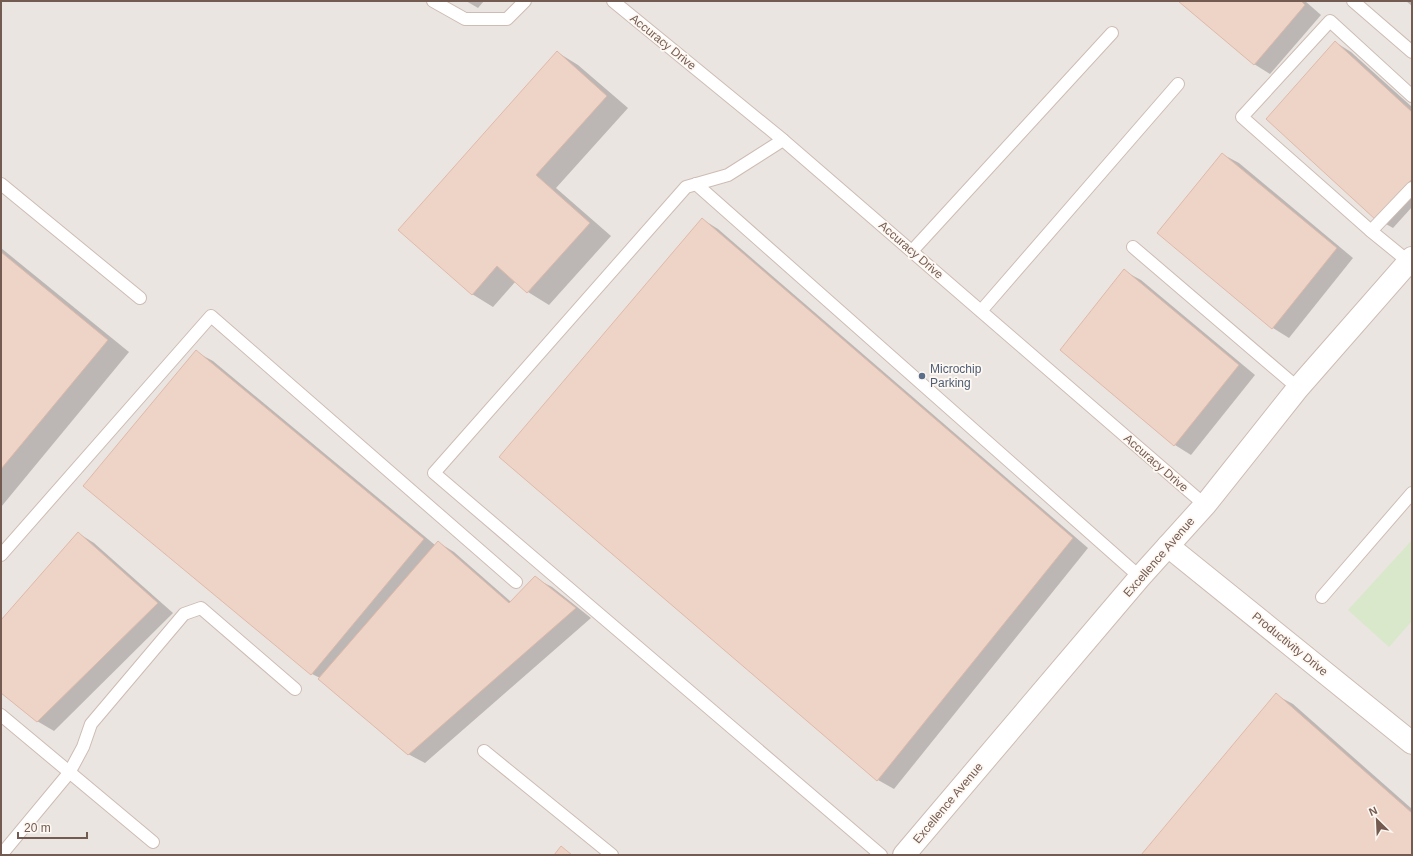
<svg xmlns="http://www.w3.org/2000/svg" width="1413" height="856" viewBox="0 0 1413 856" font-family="Arial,sans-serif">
<rect width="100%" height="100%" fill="#fbf4ec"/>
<!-- industrial -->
<rect fill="#ebe5e1" x="1" y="1" width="1411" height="854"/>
<!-- green -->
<path fill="#d9e8cb" d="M1412,540V621L1389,647L1348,610Z"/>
<!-- shadow -->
<g fill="#0003">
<path d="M466,1H484L478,8Z"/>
<path d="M1180,1H1305L1321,15L1270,74L1254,64Z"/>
<path d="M1406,1H1412V6Z"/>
<path d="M1335,42L1351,52L1412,107V207L1393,228L1377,219Z"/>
<path d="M557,52L578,65L628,108L556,188L611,236L549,305L528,292L516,281L493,307L472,294Z"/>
<path d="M1222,154L1239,163L1353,258L1289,338L1273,328Z"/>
<path d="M702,219L718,229L1088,548L894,789L878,780L500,457Z"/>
<path d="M1,248L129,352L1,507Z"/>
<path d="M1124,271L1141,280L1255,375L1191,455L1175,445L1061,350Z"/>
<path d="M196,352L213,361L435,545L438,542L454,552L511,602L535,578L552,587L591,618L425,763L408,754L320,678L312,674Z"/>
<path d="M78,533L94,543L173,613L54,731L37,721L1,692V622Z"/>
<path d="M1276,695L1293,704L1412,809V855H1142Z"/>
</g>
<!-- building -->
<g fill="#eed3c7" stroke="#dfb9a9">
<path d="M1178,1H1301L1305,5L1254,65Z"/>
<path d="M1335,41L1412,112V179L1376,220L1266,119Z"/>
<path d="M557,51L607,96L536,175L590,223L527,293L497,266L472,295L398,230Z"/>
<path d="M1222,153L1337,248L1272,329L1157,233Z"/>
<path d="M702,218L1073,538L877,781L499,457Z"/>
<path d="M1,252L108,340L1,469Z"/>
<path d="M1124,269L1239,365L1174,446L1060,350Z"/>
<path d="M196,350L424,539L311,675L83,486Z"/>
<path d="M78,532L158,603L37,722L1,693V620Z"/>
<path d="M438,541L509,603L535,576L576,608L408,755L318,679Z"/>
<path d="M1276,693L1412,813V855H1141Z"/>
<path d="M561,846L572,855H554Z"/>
</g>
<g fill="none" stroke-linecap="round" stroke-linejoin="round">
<defs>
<g id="service">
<path d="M433,1L465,19H507L525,1"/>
<path d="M613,1L783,140L1205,505"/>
<path d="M1353,1L1412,52"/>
<path d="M783,140L728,175L686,187L434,473L881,855"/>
<path d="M1,184L140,298"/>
<path d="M696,184L1140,577"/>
<path d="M1371,231L1412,188"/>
<path d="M1133,247L1298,388"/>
<path d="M912,251L1112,33"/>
<path d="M1409,262L1371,231L1242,117L1330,21L1412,96"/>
<path d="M981,311L1178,84"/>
<path d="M1,555L211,316L516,582"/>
<path d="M1322,597L1412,493"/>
<path d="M1,715L153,842"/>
<path d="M484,751L612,855"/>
<path d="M1,855L69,773L83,747L91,724L184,614L201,608L295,689"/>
</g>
<path id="minor" d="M1168,546L1412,743"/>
<path id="tertiary" d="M904,855L1140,577L1205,505L1298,388L1412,258"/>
</defs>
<!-- service casing -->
<use href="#service" stroke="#cdbcb3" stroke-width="14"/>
<!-- minor casing -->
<use href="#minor" stroke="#cdbcb3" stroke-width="24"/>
<!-- tertiary casing -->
<use href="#tertiary" stroke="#cdbcb3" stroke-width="24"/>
<!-- service -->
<use href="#service" stroke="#fff" stroke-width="12"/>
<!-- minor -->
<use href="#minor" stroke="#fff" stroke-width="22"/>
<!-- tertiary -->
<use href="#tertiary" stroke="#fff" stroke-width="22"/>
</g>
<!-- markers -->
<circle fill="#5c6f8a" stroke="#fef8f3" stroke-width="1.5" cx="922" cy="376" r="4"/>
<g text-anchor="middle" stroke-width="3.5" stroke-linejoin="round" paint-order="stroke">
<!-- street labels -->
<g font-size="12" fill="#745b51" stroke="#fef8f3">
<text transform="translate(663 42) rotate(39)" y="4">Accuracy Drive</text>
<text transform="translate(911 250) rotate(41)" y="4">Accuracy Drive</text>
<text transform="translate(1156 463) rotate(41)" y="4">Accuracy Drive</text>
<text transform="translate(1159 557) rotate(-49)" y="4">Excellence Avenue</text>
<text transform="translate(1290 644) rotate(39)" y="4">Productivity Drive</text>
<text transform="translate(948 803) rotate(-50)" y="4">Excellence Avenue</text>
</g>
<!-- service labels -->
<g font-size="12" fill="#4e5e75" stroke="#fef8f3" text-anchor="start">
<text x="930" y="373">Microchip<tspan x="930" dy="14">Parking</tspan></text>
</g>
</g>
<!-- border -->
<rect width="1413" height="856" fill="none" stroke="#745b51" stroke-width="4"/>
<!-- north arrow -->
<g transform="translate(1377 820) rotate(336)" stroke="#fef8f3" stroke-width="3" paint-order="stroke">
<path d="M0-3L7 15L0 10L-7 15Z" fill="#745b51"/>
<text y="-6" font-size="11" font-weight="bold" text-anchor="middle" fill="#745b51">N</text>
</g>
<!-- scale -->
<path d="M18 832v6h69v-6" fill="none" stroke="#745b51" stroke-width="2"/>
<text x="24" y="832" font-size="12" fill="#745b51" stroke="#fef8f3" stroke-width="3" paint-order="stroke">20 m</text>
</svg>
